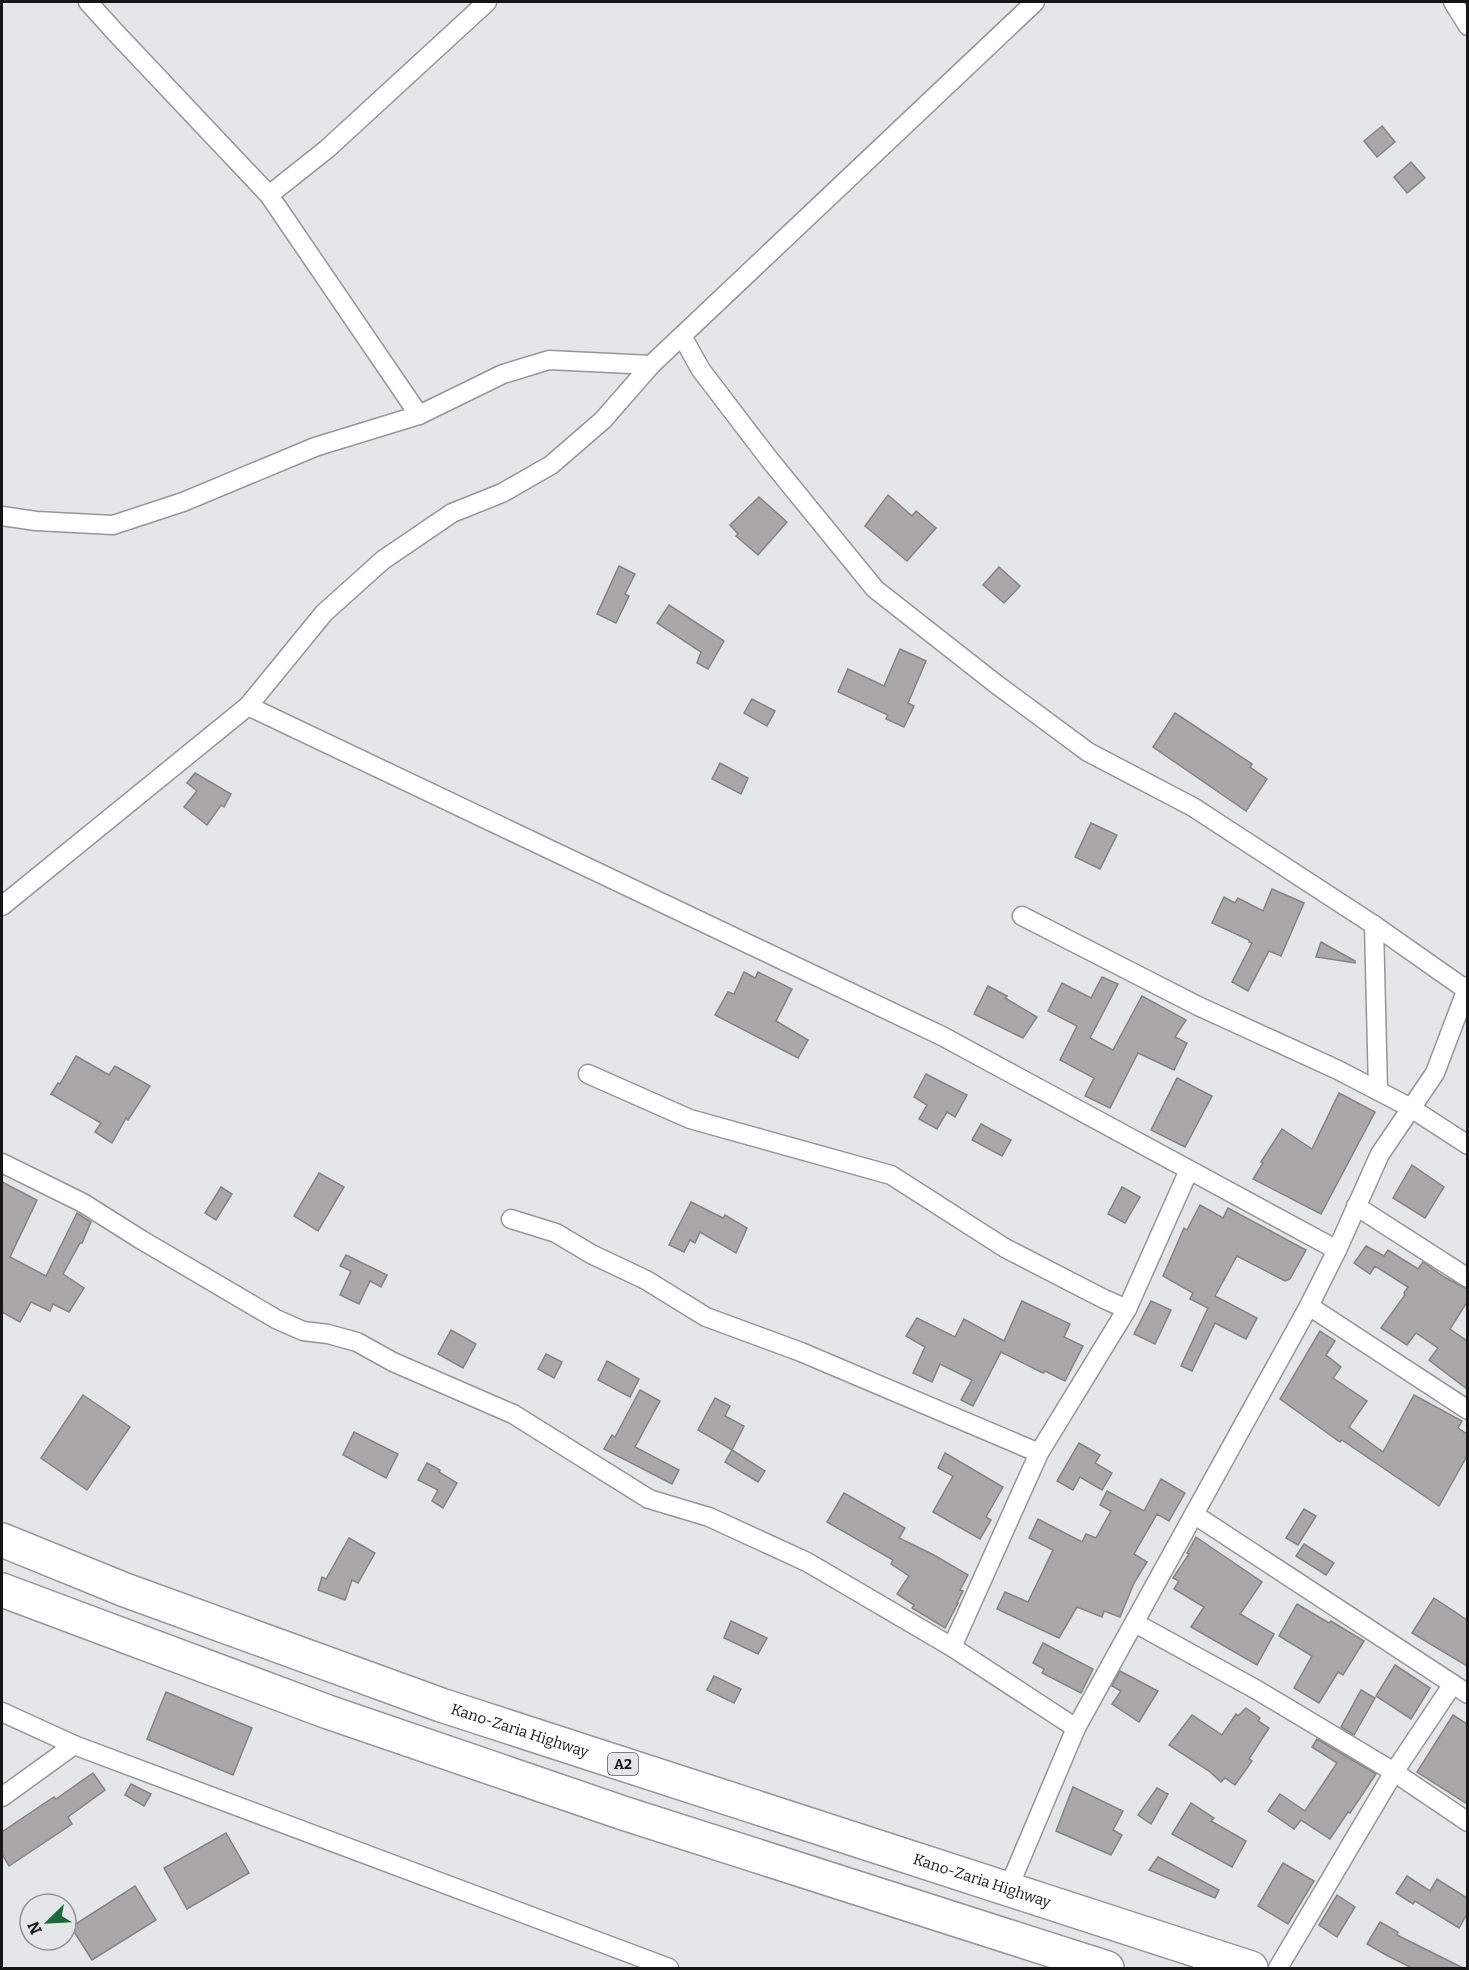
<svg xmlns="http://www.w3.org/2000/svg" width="1469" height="1970" viewBox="0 0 1469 1970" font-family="Bitter,serif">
<rect width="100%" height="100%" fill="#e4e6e7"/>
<!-- building -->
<g fill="#a9a7a8" stroke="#858383" stroke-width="1.5">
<path d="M1382,126L1395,142L1377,157L1364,141Z"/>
<path d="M1411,162L1425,178L1407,193L1394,177Z"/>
<path d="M888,495L912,516L916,511L936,528L907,561L865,526Z"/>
<path d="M759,497L787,522L758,555L736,536L738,534L730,525Z"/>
<path d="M619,566L635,574L625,594L629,596L616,623L597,614Z"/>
<path d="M999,567L1020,586L1004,603L983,585Z"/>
<path d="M669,605L724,641L708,669L697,663L701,652L657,623Z"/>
<path d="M900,649L926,661L908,703L914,706L904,727L886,719L888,715L838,692L848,669L884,686Z"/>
<path d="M752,699L775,711L767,726L744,713Z"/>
<path d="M1175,713L1252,764L1250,767L1267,779L1246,811L1153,747Z"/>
<path d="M720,763L748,778L741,794L712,779Z"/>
<path d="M195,773L231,794L224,807L221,805L207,825L184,807L197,791L187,783Z"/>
<path d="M1091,823L1117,835L1100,869L1075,857Z"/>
<path d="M1272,889L1304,903L1281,956L1269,951L1248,991L1232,982L1252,943L1249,942V940L1212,923L1224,897L1235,903L1238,898L1263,911Z"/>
<path d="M1321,942L1355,961V963L1316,957Z"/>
<path d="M744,972L755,978L758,972L792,989L776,1021L808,1040L798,1058L715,1015L728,992L734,994Z"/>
<path d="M1102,977L1118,984L1090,1038L1113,1050L1142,996L1186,1020L1175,1037L1187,1043L1174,1070L1138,1053L1110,1108L1085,1096L1094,1078L1060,1060L1077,1026L1048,1011L1062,983L1091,998Z"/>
<path d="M988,986L1007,996L1005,998L1037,1017L1023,1038L974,1014Z"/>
<path d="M76,1056L109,1075L115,1066L150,1086L128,1120L126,1118L112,1143L95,1132L101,1123L51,1094L58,1083L60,1084Z"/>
<path d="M926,1074L967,1095L955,1117L947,1112L937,1129L919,1119L927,1105L914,1097Z"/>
<path d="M1177,1078L1212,1096L1185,1147L1151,1130Z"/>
<path d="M1339,1093L1375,1112L1321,1214L1253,1179L1263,1163L1261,1162L1282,1129L1312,1149Z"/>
<path d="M981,1124L1011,1140L1002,1156L972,1140Z"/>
<path d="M1412,1165L1444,1187L1425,1218L1393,1198Z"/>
<path d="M319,1173L344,1187L318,1231L294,1216Z"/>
<path d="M2,1182L37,1200L10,1257L46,1276L77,1213L91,1222L82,1243H80L63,1274L84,1288L69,1312L53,1304L50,1311L31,1302L20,1322L2,1312Z"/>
<path d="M221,1187L232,1194L216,1220L205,1213Z"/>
<path d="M1122,1187L1140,1197L1125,1223L1108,1214Z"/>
<path d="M691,1202L723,1218L725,1215L747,1228L736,1253L700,1232L695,1243L690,1240L684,1252L669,1245Z"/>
<path d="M1200,1205L1223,1218L1228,1208L1306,1250L1290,1279L1285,1281L1237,1256L1215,1296L1257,1318L1246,1339L1215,1323L1192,1371L1181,1366L1208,1308L1190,1299L1193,1293L1163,1276L1184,1228L1187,1230Z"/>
<path d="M1366,1246L1384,1256L1388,1250L1418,1269L1423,1262L1444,1277L1467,1289V1302L1450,1329L1467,1341V1389L1429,1360L1438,1348L1416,1333L1407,1345L1381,1328L1405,1295L1404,1293L1408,1287L1375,1266L1370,1274L1354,1263Z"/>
<path d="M346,1255L387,1275L381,1287L370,1281L359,1304L340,1295L351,1271L340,1266Z"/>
<path d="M1022,1301L1070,1324L1064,1337L1083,1346L1065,1381L1045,1371L1043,1373L1001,1352L973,1406L961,1400L972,1380L940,1364L932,1382L913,1373L925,1347L906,1336L917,1318L955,1337L964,1319L1004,1341Z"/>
<path d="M1151,1301L1171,1310L1155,1344L1134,1334Z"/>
<path d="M451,1330L476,1344L463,1368L438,1354Z"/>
<path d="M1320,1331L1335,1341L1326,1355L1341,1367L1333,1378L1367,1401L1349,1427L1383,1452L1414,1395L1462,1421L1458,1428L1467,1434V1456L1439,1506L1342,1440L1340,1442L1280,1399Z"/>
<path d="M546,1354L562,1362L554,1378L538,1369Z"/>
<path d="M607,1361L639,1379L630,1397L598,1380Z"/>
<path d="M640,1390L660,1401L635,1447L679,1470L672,1484L604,1449L612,1435L615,1437Z"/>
<path d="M83,1395L130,1427L87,1490L41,1458Z"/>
<path d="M715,1398L730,1406L725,1416L744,1426L732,1450L698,1430Z"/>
<path d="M354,1432L398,1454L386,1478L343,1455Z"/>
<path d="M1079,1443L1100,1455L1095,1463L1112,1473L1102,1490L1080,1477L1073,1490L1057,1481Z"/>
<path d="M732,1450L765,1471L758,1482L725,1462Z"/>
<path d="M945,1453L1003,1487L986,1517L991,1520L980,1539L933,1512L953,1476L938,1468Z"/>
<path d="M427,1463L440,1470L439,1472L457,1483L443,1508L432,1501L438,1490L418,1480Z"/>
<path d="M1161,1479L1185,1493L1169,1521L1157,1514L1134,1554L1147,1562L1134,1583L1120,1617L1104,1611L1102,1617L1077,1607L1059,1638L997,1609L1005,1592L1028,1602L1053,1550L1029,1538L1038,1519L1082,1542L1086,1534L1096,1538L1111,1511L1100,1505L1107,1491L1144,1511Z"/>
<path d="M844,1493L905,1528L899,1538L934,1555L968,1575L960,1590L963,1591L957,1603H958L945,1628L912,1608L914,1605L897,1594L909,1576L891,1564L893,1560L827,1522Z"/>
<path d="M1304,1509L1316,1516L1298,1545L1286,1538Z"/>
<path d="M1196,1537L1262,1582L1240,1614L1274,1634L1257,1665L1191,1627L1204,1607L1174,1589L1179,1581L1173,1578L1189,1554L1187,1553Z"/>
<path d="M349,1538L375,1553L358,1583L352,1580L345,1600L318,1590L322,1577L326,1579Z"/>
<path d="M1304,1544L1334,1563L1326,1575L1296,1556Z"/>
<path d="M1434,1598L1467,1620V1666L1412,1633Z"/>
<path d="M1297,1604L1329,1623L1331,1621L1364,1641L1343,1675L1338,1672L1319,1703L1294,1688L1312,1656L1279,1636Z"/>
<path d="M731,1621L767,1638L758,1654L724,1638Z"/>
<path d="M1043,1643L1093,1669L1081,1693L1042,1673L1044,1669L1033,1663Z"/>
<path d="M1395,1665L1430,1688L1411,1719L1376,1696Z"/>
<path d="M1120,1671L1158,1691L1139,1722L1112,1704L1121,1691L1112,1686Z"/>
<path d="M714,1676L741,1689L734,1703L707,1690Z"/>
<path d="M1361,1690L1375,1698L1354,1735L1341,1727Z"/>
<path d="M166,1692L252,1728L233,1775L147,1739Z"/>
<path d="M1246,1708L1260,1718L1258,1721L1269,1728L1249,1759L1252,1761L1235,1785L1225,1778L1221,1782L1209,1771L1169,1745L1192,1715L1222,1735L1236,1714L1238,1716Z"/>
<path d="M1453,1715L1467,1724V1804L1417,1772Z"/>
<path d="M1317,1739L1376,1774L1350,1813L1348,1812L1330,1839L1301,1820L1294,1829L1268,1811L1280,1794L1305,1811L1337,1763L1312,1747Z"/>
<path d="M93,1773L105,1790L68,1817L72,1824L9,1866L2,1854V1832L54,1797L56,1799Z"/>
<path d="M131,1784L151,1794L144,1806L125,1795Z"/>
<path d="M1073,1787L1123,1811L1113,1830L1122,1835L1111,1855L1056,1831Z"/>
<path d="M1157,1788L1168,1794L1151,1824L1138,1815Z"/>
<path d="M1191,1803L1214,1818L1211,1821L1246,1841L1232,1867L1172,1834Z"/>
<path d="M226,1833L249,1873L187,1909L164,1868Z"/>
<path d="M1158,1857L1219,1890L1215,1898L1149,1870Z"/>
<path d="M1283,1863L1314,1881L1288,1924L1258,1906Z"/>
<path d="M1407,1876L1430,1891L1437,1879L1467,1898V1914L1459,1928L1415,1901L1413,1904L1396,1893Z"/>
<path d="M135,1886L156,1920L92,1960L71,1927Z"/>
<path d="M1337,1895L1355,1907L1337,1937L1319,1925Z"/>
<path d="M1380,1922L1398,1932L1397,1935L1463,1968H1412L1388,1956L1367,1944Z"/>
</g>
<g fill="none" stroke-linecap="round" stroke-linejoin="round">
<defs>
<g id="street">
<path d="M88,2L116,33L269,195L419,415"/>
<path d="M1453,2L1468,26"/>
<path d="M269,195L327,149L487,2"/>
<path d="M682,336L701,370L769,459L875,589L996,684L1088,752L1193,807L1374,925L1468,991"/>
<path d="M2,516L36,521L113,525L183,502L315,447L419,415L503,374L549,360L651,365"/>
<path d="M248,706L942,1036L1337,1250"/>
<path d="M2,906L248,706L324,613L383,560L452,513L502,493L551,465L603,420L651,365L1035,2"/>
<path d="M1022,916L1198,1006L1338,1070L1411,1108L1468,1145"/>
<path d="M1374,925L1378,1091"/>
<path d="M588,1074L690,1119L891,1175L1005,1248L1104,1299L1127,1309"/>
<path d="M2,1163L83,1203L140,1239L276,1319L303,1331L328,1334L357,1342L393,1362L513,1414L649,1499L709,1517L807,1562L952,1647L1076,1728"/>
<path d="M1356,1206L1468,1278"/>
<path d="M511,1219L556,1233L591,1254L646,1280L706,1317L801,1352L1039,1453"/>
<path d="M1309,1306L1468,1410"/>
<path d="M1195,1515L1468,1694"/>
<path d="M1135,1623L1257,1690L1394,1772L1468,1822"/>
<path d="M952,1647L1039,1453L1127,1309L1189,1170"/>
<path d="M2,1712L74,1745L2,1797"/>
<path d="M74,1745L669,1968"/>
<path d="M1008,1889L1076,1728L1309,1306L1337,1250L1380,1154L1435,1073L1468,986"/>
<path d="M1278,1968L1394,1772L1453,1684"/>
</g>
<g id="highway">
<path id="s1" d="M2,1540L125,1590L441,1705L1251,1968"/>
<path d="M2,1590L328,1712L623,1813L1107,1968"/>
</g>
</defs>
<!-- street casing -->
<use href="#street" stroke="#949697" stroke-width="21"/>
<!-- highway casing -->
<use href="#highway" stroke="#949697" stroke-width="36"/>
<!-- street -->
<use href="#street" stroke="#fff" stroke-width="18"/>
<!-- highway -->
<use href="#highway" stroke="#fff" stroke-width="33"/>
</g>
<g text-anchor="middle" stroke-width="4.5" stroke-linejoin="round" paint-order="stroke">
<!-- shield labels -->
<rect fill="#e4e6e7" stroke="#545455" stroke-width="1.5" x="608" y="1753" width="30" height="22" rx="4.5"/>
<g font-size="14" font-weight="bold" fill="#161617">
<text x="623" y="1769">A2</text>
</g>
<!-- street labels -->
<g font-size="15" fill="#161617" stroke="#e4e6e7">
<text dy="5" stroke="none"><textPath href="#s1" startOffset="552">Kano-Zaria Highway</textPath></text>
<text dy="5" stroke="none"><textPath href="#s1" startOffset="1038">Kano-Zaria Highway</textPath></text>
</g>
</g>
<!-- border -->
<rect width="1469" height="1970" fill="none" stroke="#161617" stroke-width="6"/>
<!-- north arrow -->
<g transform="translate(48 1922) rotate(246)"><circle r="28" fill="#e4e6e7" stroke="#929394" stroke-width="1.5"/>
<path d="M0-4.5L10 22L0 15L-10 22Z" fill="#196939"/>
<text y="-9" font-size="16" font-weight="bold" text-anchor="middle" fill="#161617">N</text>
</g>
</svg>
